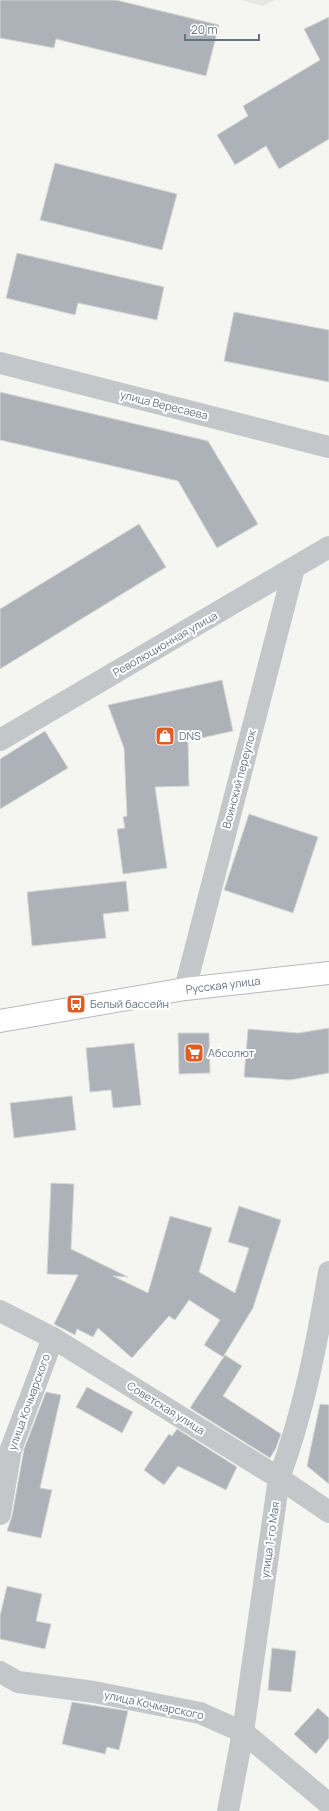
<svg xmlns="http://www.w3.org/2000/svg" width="329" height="1811" viewBox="0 0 329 1811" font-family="Manrope,sans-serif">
<rect width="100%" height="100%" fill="#f5f6f2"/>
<!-- built -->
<path fill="#e6e7e5" d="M241,0H275L263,6Z"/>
<!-- building -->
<g fill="#acb2b8" stroke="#d7d7d5">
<path d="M0,0H116L219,25L206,76L56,39L54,48L0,38Z"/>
<path d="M329,17V139L279,169L266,146L235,165L217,135L248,116L243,106L320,60L304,29Z"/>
<path d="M55,163L177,194L162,250L40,220Z"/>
<path d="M17,253L164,287L157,320L78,303L75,315L6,298Z"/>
<path d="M234,312L329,330V382L224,361Z"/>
<path d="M0,392L208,441L258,524L217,548L178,481L0,440Z"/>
<path d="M139,524L166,567L0,669V609Z"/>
<path d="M222,680L233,731L188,741L189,786L155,787L167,868L123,874L117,829L125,828L123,817L127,816L124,748L108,705Z"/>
<path d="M45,731L68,768L0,809V759Z"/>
<path d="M249,814L318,837L293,913L224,890Z"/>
<path d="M126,881L129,911L103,914L106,938L32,946L27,892Z"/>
<path d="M329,1028V1073L290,1080L244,1077L248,1029L298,1033Z"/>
<path d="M178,1033H209L210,1073L179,1074Z"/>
<path d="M134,1043L141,1105L113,1108L111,1090L90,1092L86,1048Z"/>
<path d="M72,1096L76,1130L14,1138L10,1103Z"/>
<path d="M51,1183L74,1184L71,1249L128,1277L113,1276L148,1293L170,1216L212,1228L199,1272L235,1293L249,1248L228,1242L239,1206L281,1220L253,1308L223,1357L204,1345L220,1320L189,1300L175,1320L169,1316L132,1358L98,1328L93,1337L77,1329L75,1335L54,1324L78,1275L47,1274Z"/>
<path d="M225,1355L242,1366L223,1396L281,1434L276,1448L270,1458L190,1408Z"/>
<path d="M87,1387L133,1412L122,1433L76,1407Z"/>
<path d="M46,1392L61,1395L40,1488L52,1490L41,1538L7,1531L12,1516L24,1449Z"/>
<path d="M320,1404L329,1405V1484L307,1466Z"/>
<path d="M177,1429L237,1467L226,1490L178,1466L164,1485L144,1470L169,1434L172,1436Z"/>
<path d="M7,1586L42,1594L36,1621L51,1624L45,1649L0,1639V1616Z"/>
<path d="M272,1648L296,1651L291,1692L268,1690Z"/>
<path d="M72,1702L128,1711L119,1750L107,1747L105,1754L62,1744Z"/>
<path d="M318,1708L329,1718V1738L316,1754L294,1734Z"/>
</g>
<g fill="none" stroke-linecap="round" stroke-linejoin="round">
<defs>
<path id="secondary" d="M0,1021L185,989L329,973"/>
</defs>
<!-- secondary casing -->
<use href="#secondary" stroke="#b6babe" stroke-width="24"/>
<!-- street -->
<g stroke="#c3c7ca" stroke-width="22">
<path d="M0,363L329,447"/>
<path d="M0,740L329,547"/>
<path d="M185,989L294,568"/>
<path d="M0,1311L53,1338L279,1478L329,1512"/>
<path d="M0,1514L11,1449L53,1338"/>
<path d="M0,1672L18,1682L94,1692L200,1713L243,1732L329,1804"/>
<path d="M228,1811L243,1732L279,1478C304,1411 317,1342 329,1272"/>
</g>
<!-- secondary -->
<use href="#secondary" stroke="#fff" stroke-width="22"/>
</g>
<!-- icons -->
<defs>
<symbol id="shop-square" viewBox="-11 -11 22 22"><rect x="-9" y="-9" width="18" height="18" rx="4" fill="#e25b25" stroke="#fff"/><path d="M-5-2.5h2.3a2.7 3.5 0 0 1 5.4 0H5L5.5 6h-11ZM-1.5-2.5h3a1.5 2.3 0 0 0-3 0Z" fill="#fff"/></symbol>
<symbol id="bus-square" viewBox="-11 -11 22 22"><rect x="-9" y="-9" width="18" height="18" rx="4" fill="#e25b25" stroke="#fff"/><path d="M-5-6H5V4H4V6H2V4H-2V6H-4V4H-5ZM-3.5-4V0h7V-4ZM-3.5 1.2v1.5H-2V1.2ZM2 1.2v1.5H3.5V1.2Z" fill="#fff"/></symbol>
<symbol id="supermarket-square" viewBox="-11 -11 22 22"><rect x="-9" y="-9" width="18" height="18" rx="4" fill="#e25b25" stroke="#fff"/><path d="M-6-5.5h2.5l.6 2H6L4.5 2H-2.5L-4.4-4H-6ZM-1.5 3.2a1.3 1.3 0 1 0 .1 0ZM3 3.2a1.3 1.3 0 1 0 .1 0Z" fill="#fff"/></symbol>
</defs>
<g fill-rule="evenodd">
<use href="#shop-square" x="154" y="725" width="22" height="22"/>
<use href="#bus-square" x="65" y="993" width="22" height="22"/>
<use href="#supermarket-square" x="183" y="1042" width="22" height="22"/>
</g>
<g text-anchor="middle" stroke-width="4" stroke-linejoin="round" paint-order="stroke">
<!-- street labels -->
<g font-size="11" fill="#657483" stroke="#fff">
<text transform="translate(164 405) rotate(14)" y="4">улица Вересаева</text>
<text transform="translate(165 644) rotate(-30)" y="4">Революционная улица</text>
<text transform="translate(239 779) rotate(-75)" y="4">Воинский переулок</text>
<text transform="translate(223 985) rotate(-7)" y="4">Русская улица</text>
<text transform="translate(29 1402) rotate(-70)" y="4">улица Кочмарского</text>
<text transform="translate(166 1408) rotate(32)" y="4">Советская улица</text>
<text transform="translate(270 1540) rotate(-82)" y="4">улица 1-го Мая</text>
<text transform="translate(154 1705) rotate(12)" y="4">улица Кочмарского</text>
</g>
<!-- poi labels -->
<g font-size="11" fill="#657483" stroke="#fff" text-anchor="start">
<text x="179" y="740">DNS</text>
<text x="90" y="1008">Белый бассейн</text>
<text x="208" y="1057">Абсолют</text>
</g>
</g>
<!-- scale -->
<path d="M185 34v6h74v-6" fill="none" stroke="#657483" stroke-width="2"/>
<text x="191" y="34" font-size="12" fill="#657483" stroke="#ffffff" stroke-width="3" paint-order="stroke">20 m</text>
</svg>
